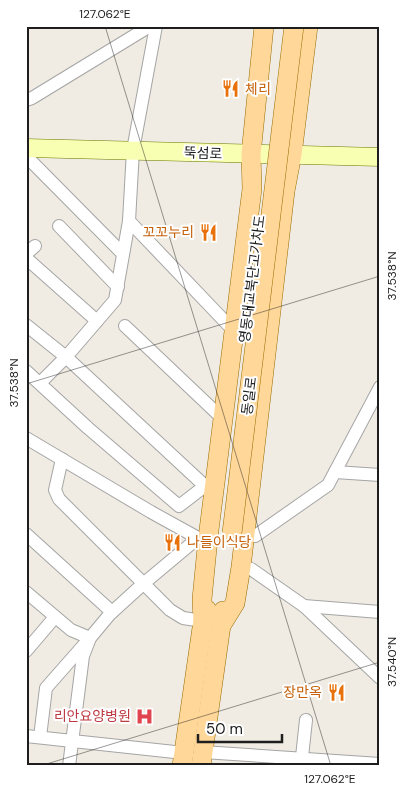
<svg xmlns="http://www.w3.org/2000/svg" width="406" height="792" viewBox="0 0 406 792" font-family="'DM Sans','Noto Sans KR',sans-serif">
<rect width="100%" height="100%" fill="#f0ece3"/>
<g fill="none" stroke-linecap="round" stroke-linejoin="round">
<defs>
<g id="minor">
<path d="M26,100L32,98L150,26"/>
<path d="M26,156L123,254"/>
<path d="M129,221L234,331"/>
<path d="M59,226L118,287"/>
<path d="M26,254L35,246"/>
<path d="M26,258L97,321"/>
<path d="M26,325L66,357L205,486L214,485"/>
<path d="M125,326L223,419"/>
<path d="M26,371L88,428L179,506L205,486"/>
<path d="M40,383L66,357L115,300L129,221L133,150L156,26"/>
<path d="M26,438L151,512L198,538"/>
<path d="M62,459L55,490L59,499L170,610L183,618L203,621"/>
<path d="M335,472L380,475"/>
<path d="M26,534L112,612"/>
<path d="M245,534L255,536L328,485L380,387"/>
<path d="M241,567L251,569L304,606L380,678"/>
<path d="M26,592L71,630L90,638L46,688L40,737"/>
<path d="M304,606L380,612"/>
<path d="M26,651L55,617"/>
<path d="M26,736L184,753"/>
<path d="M203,752L380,764"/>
<path d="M69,766L83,656L90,638L110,614L143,584L198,538H208"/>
<path d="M301,766L306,720"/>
</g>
<path id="secondary" d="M26,148L380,157"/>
<g id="primary">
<path d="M203,621L202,599L208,538L252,189L251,154L264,26"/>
<path d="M222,624L235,603L241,567L285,191L292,154L308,26"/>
<path d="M182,766L203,621L207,610"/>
<path d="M201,766L223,611"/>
</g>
</defs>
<!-- minor casing -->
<use href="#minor" stroke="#a5a5a5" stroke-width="14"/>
<!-- secondary casing -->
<use href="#secondary" stroke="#687a00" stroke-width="19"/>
<!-- primary casing -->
<use href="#primary" stroke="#986c00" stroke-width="20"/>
<!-- minor -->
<use href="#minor" stroke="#fff" stroke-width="12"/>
<!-- secondary -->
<use href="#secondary" stroke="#f8ffb2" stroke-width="18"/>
<!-- primary -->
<use href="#primary" stroke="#ffd799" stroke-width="19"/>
<defs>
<path id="primary-bridge" d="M232,533L294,26"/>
</defs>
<!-- primary-bridge casing -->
<use href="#primary-bridge" stroke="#986c00" stroke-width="20" stroke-linecap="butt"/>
<!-- primary-bridge -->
<use href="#primary-bridge" stroke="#ffd799" stroke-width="19"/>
</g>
<!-- ticks -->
<path fill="none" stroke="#1e1e1e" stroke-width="1" stroke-opacity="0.45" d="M105,26L331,766M26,384L380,276M40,766L380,662"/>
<!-- icons -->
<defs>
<symbol id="restaurant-bare" viewBox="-9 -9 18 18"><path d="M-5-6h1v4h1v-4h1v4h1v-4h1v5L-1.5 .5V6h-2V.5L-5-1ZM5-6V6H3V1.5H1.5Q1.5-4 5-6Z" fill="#e8710a" stroke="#fff" stroke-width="2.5" paint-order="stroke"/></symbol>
<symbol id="hospital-bare" viewBox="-9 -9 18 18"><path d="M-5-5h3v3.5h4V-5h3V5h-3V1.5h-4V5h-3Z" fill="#e0444e" stroke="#fff" stroke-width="2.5" paint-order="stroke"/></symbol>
</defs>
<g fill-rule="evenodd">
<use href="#restaurant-bare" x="218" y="76" width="25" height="25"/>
<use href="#restaurant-bare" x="196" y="220" width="25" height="25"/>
<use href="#restaurant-bare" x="160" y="530" width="25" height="25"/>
<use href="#restaurant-bare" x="324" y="680" width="25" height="25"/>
<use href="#hospital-bare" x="132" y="704" width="25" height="25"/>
</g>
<g text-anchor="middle" stroke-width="4" stroke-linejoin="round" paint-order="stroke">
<!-- food labels -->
<g font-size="14" fill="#c56008" stroke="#fff" text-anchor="start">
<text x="245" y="94">체리</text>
<text x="194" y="237" text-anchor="end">꼬꼬누리</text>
<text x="187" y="547">나들이식당</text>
<text x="322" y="697" text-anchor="end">장만옥</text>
</g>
<!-- street labels -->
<g font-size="14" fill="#1e1e1e" stroke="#fff">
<text transform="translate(203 153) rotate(2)" y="5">뚝섬로</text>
<text transform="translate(252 279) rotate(-83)" y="5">영동대교북단고가차도</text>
<text transform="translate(249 396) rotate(-83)" y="5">동일로</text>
</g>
<!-- health labels -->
<g font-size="14" fill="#be3a42" stroke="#fff" text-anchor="end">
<text x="131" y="721">리안요양병원</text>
</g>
</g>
<!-- border -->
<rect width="406" height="792" fill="none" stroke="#ffffff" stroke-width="55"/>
<!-- scale -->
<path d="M198 734v8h84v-8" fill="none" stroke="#1e1e1e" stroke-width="2.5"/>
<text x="206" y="734" font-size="15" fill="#1e1e1e" stroke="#ffffff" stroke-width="4" paint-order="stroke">50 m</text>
<rect x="28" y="28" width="350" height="736" fill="none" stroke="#1e1e1e" stroke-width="2"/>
<g font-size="12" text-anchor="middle" fill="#1e1e1e">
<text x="105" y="18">127.062°E</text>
<text transform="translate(392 276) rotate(-90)" y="4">37.538°N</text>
<text transform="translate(14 383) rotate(-90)" y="4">37.538°N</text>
<text transform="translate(392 662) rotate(-90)" y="4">37.540°N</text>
<text x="330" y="783">127.062°E</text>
</g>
</svg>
